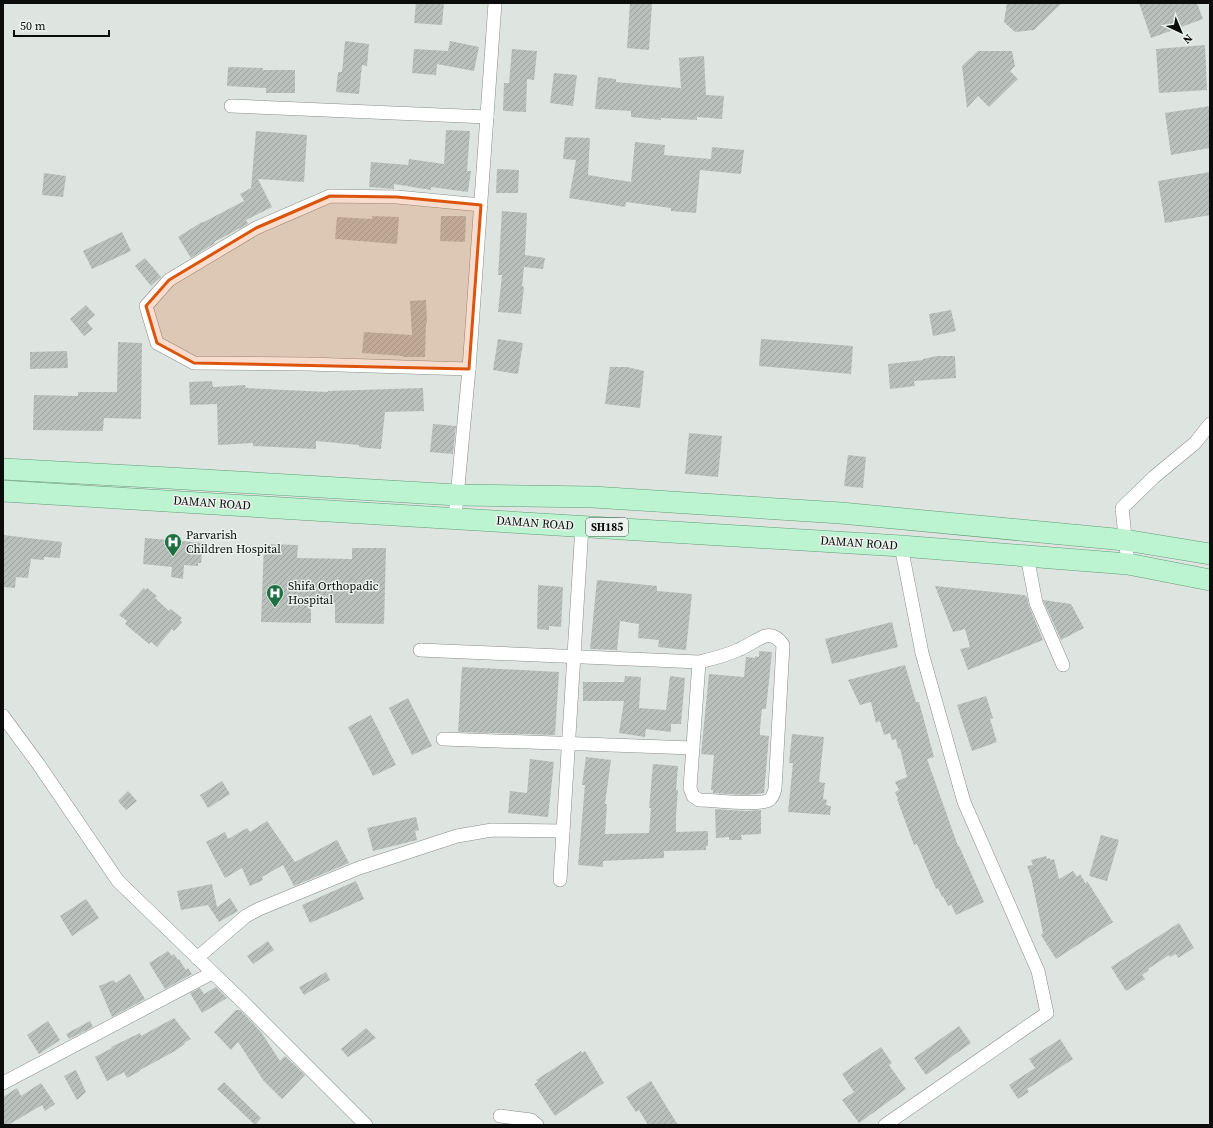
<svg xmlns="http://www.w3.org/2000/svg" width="1213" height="1128" viewBox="0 0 1213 1128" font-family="'Source Serif 4',serif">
<defs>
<pattern id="building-hatch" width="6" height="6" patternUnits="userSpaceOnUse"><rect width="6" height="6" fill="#b9bfbb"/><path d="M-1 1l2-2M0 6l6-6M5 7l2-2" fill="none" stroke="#9ea3a0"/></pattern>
</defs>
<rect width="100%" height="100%" fill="#dee5e0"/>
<!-- building -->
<g fill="url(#building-hatch)">
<path d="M416,3H444L442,25L414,23Z"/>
<path d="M630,3H652L649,50L627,48Z"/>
<path d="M1007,3H1062L1034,30L1015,32L1004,22Z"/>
<path d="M1139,3H1197L1203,19L1151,38Z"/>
<path d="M345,41L369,44L367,66L362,65L359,94L336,92L338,72H342Z"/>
<path d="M450,41L479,47L474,71L437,64L436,75L412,73L414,49L448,51Z"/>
<path d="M1205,45L1207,90L1159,93L1156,49Z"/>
<path d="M512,49L537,51L534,80L527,79L526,112L503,111L504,83H509Z"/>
<path d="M978,51H1012L1015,66L1010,71L1018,79L989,107L978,96L967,108L962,66Z"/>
<path d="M704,56L706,95L724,96L722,119L697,117V120L661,118V120L631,117V111L595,109L598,77L616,79V82L681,88L679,58Z"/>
<path d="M228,67L263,68V70H295V93H266V88L227,86Z"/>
<path d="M554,73L577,75L573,106L550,103Z"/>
<path d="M1210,106V148L1171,155L1165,113Z"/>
<path d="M446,130L470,131L467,171H471L468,192L431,187V190L394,184V189L369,187L371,162L408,165L409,159L444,164Z"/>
<path d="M256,131L307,135L304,182L258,179L272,207L246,220L248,224L214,242L215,243L191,258L178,237L202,222V223L244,201L240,194L251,188Z"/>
<path d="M565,137L590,138L588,175L631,182L635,142L665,145L664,155L711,159L712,147L744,150L741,174L700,170L696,213L671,211V208L626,202L625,207L569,198L576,160L563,159Z"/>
<path d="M497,169L519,170L518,193H496Z"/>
<path d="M1210,172V215L1165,223L1158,181Z"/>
<path d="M44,173L66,176L63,197L42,195Z"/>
<path d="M502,211L527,213L525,255L545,258L543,269L524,267L522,286L524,287L521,314L498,312L502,275H498Z"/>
<path d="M372,216L399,217L397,244L335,239L337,217L372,219Z"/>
<path d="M441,216H466L465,242L440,241Z"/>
<path d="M122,232L131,251L92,269L83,251Z"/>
<path d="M145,258L161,277L151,286L135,266Z"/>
<path d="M426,300L427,323H426L425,357H403V356L362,353L364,332L412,335L410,301Z"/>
<path d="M86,305L95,315L87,322L93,329L84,336L70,319Z"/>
<path d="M951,310L956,331L933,336L929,314Z"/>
<path d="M498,339L523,343L518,374L493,370Z"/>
<path d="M761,339L853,346L851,374L759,366Z"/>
<path d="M118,342L142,343L141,419L104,418L103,431L33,430L34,395L78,396V392H117Z"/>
<path d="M67,351L68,368L30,369V352Z"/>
<path d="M937,356H955L956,378L914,381L915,386L890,389L888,364L923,360V359Z"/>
<path d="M610,367H627L644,371L640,408L605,404Z"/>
<path d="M212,381L213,387L245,385L246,388L328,392V391L423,388L424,411L385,412L381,449L359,447V445L316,441V449L253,446V443L218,445L217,404L190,405L189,382Z"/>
<path d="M433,424L456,426L453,454L430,452Z"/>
<path d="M689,433L722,436L718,477L685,474Z"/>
<path d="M848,455L866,457L863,488L844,486Z"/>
<path d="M3,535L62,542L60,558L44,557V560L31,559L28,578L16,577L15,588L3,587Z"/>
<path d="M145,538L205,543L204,554L202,553L201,563H198V566L184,565L183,579L171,577L172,567L143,564Z"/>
<path d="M264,544L298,545L297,558L352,559V548H386L384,624L335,623V603L311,602V623L261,622Z"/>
<path d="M597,580L657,586V591L692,594L686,650L658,647L659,640L638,638L639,624L620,621L617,650L590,649Z"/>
<path d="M538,585L563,587L561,627L549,626V630L537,629Z"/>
<path d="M935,586L1024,595L1027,597L1029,606L1043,640L968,670L960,649L970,647L965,629L953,632Z"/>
<path d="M144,588L145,590L147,588L157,596L155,598L169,611L171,609L182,618L180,620L182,622L174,631L172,629L157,647L151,642L149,644L125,624L127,621L119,615Z"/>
<path d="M1043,600L1071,604L1084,628L1061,640Z"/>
<path d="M892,622L898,647L832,664L825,639Z"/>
<path d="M759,651L772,652L766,709H762L760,728V735L769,736L764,793L746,795L713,793V790H711L714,755L701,754L709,674L744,677L746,657L755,658V656L759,657Z"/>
<path d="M905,665L916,702H919L934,757L927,759L958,846H959L984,902L956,915L951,904L948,906L943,896L942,897L938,888L936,889L917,844L914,845L897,799H898L895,792L899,790L895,782L907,777L900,748L898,749L896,739L892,740L890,733L884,735L880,721L876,723L871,702L860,705L848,680Z"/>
<path d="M462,667L559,672L555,735L458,732Z"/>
<path d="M625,676L641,677L639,708L666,710L670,676L685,678L681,724H671V732L646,729L645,737L619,733L624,701H583V682H624Z"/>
<path d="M986,696L993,718L990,719L997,742L972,751L957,705Z"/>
<path d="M408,698L432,746L412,755L389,708Z"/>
<path d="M371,715L396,765L373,776L348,727Z"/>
<path d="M792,734L824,737L819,782L825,783L823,799L827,800L826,805L831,806L830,815L788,812L793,763H789Z"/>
<path d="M586,757L611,760L605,804H607L605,834L649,833L651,808H649L653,764L678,766L676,790H678L676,815V832L708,831V846H706V850L664,851V858L603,861V867L578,865L585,785H582Z"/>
<path d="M530,759L554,762L548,817L508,813L510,791L527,793Z"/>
<path d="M222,781L230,794L208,808L200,795Z"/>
<path d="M128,791L137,801L126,810L118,801Z"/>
<path d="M715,809L746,811L761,810V834L741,835L742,840H729V837L716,838Z"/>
<path d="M416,817L419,830L415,831L417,840L373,851L367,828Z"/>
<path d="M267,821L295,862L337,840L349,863L294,886L283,865L262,877L263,880L250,886L242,868L225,878L206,842L225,832L228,839L247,828L250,832Z"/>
<path d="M1101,835L1119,840L1107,881L1089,876Z"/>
<path d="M1046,856L1047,859L1050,858V860L1054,859L1059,879L1073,871L1077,877L1080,874L1086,884L1087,881L1113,922L1056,959L1041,935L1043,933L1031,877L1027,866L1033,865L1031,860Z"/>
<path d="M356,881L364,899L310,923L302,905Z"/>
<path d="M212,884L217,907L230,898L238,911L219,922L208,905L181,910L177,891Z"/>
<path d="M86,899L99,918L72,936L60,916Z"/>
<path d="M1179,923L1194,948L1178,958L1176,954L1170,957L1169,955L1148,969L1149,970L1142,975L1145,979L1126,991L1111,967Z"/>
<path d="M268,941L274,950L253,964L247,956Z"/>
<path d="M168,951L172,956L174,954L178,960L179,959L186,970L188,968L192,974L165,989L149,963Z"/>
<path d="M326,972L330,980L304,995L299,987Z"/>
<path d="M130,974L145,999L112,1017L99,986L114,980L115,983Z"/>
<path d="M216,987L227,998L202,1013L190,993L200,988L204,994Z"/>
<path d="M236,1010H240L261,1032L280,1061L285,1056L305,1075L282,1099L263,1080L238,1042L231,1050L214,1032Z"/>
<path d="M174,1018L191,1039L184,1043L185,1044L175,1051L140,1070V1071L127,1078L124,1072L107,1081L95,1057L112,1048L111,1047L140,1033L141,1036Z"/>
<path d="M48,1021L60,1040L39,1054L27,1035Z"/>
<path d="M90,1021L93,1027L69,1039L66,1034Z"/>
<path d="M959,1026L971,1043L926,1075L914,1058Z"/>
<path d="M366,1028L376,1038L348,1057L341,1049Z"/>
<path d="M1060,1039L1073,1059L1027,1089L1029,1092L1018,1099L1009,1085L1035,1068L1029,1059Z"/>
<path d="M881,1047L892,1063L889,1065L906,1089L859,1123L842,1100L854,1092L842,1074Z"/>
<path d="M581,1051L582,1053L585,1051L604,1083L591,1091L555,1116L534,1084L538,1082L536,1080Z"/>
<path d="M76,1070L86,1092L77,1100L64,1076Z"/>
<path d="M651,1081L668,1109L678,1125H648L639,1110L636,1112L626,1097Z"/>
<path d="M224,1082L261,1118L255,1125L217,1089Z"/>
<path d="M41,1083L55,1104L45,1111L42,1105L8,1125H3V1097L17,1088L21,1096Z"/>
</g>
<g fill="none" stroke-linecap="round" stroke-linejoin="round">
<defs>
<g id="minor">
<path d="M231,106L487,117"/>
<path d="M469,369L307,364L194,363L157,343L146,306L169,280L256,228L330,196L397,197L481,205"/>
<path d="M455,518L469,369L495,3"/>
<path d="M1027,556L1036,603L1063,665"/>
<path d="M1128,564L1122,508L1154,477L1195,443L1210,424"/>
<path d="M420,650L699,662C712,659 725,656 738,650C746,647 757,639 765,636C773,634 779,639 783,645L775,789C774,793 773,797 769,800C759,806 713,800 699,800L693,796L690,788L699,662"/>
<path d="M3,716L39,765L118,881L243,1002L366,1125"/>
<path d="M443,739L693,748"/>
<path d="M560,880L582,526"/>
<path d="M197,958L246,916L259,909L359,868L457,836L492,830L563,831"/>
<path d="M3,1083L212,973"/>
<path d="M500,1116L531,1120L537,1125"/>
<path d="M885,1125L1047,1013L1038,971L964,802L922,653L901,546"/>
</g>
<g id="primary">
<path d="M3,469L169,478L457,495L593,497L841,513L1125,540L1210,554"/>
<path d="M3,491L901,546L1128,564L1210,580"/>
</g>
</defs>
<!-- minor casing -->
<use href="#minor" stroke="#888e89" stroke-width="14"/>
<!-- primary casing -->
<use href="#primary" stroke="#619d77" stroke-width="22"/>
<!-- minor -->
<use href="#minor" stroke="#fff" stroke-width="13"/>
<!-- primary -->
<use href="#primary" stroke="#bcf3d0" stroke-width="21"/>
</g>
<!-- marked area -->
<path fill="#dd550c" fill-opacity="0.2" stroke="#dd550c" stroke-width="3" stroke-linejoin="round" d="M330,196L397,197L481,205L469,369L194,363L157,343L146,306L169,280L256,228Z"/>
<!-- icons -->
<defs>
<symbol id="hospital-pin" viewBox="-11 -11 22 30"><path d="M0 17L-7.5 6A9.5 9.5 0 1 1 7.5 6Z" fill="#1c7042" stroke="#ecf2ed"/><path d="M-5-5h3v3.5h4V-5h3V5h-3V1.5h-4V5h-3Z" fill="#fff"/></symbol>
</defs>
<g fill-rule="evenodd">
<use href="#hospital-pin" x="163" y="532" width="20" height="27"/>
<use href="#hospital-pin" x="265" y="583" width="20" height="27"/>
</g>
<g text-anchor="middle" stroke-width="3" stroke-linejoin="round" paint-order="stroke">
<!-- shield labels -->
<rect fill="#ecf2ed" stroke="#4e5250" stroke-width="1" x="586" y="518" width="42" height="18" rx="3"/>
<g font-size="11" font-weight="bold" fill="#0b0d0c">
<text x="607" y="531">SH185</text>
</g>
<!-- street labels -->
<g font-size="12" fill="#0b0d0c" stroke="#ecf2ed">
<text transform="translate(212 503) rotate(4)" y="4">DAMAN ROAD</text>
<text transform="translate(535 523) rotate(4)" y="4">DAMAN ROAD</text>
<text transform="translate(859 543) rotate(4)" y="4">DAMAN ROAD</text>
</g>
<!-- poi labels -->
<g font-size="12" fill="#0b0d0c" stroke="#ecf2ed" text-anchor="start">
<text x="186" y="539">Parvarish<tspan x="186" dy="14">Children Hospital</tspan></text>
<text x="288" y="590">Shifa Orthopadic<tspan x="288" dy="14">Hospital</tspan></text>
</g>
</g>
<!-- border -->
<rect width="1213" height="1128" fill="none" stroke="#0b0d0c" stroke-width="8"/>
<!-- north arrow -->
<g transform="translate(1181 32) rotate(136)" stroke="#ecf2ed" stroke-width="3" paint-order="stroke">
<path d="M0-3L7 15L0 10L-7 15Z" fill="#0b0d0c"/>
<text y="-6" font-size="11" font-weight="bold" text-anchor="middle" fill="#0b0d0c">N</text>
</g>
<!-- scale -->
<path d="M14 30v6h95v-6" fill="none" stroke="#0b0d0c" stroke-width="2"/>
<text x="20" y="30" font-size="12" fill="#0b0d0c" stroke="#ecf2ed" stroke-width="3" paint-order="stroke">50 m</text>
</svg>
